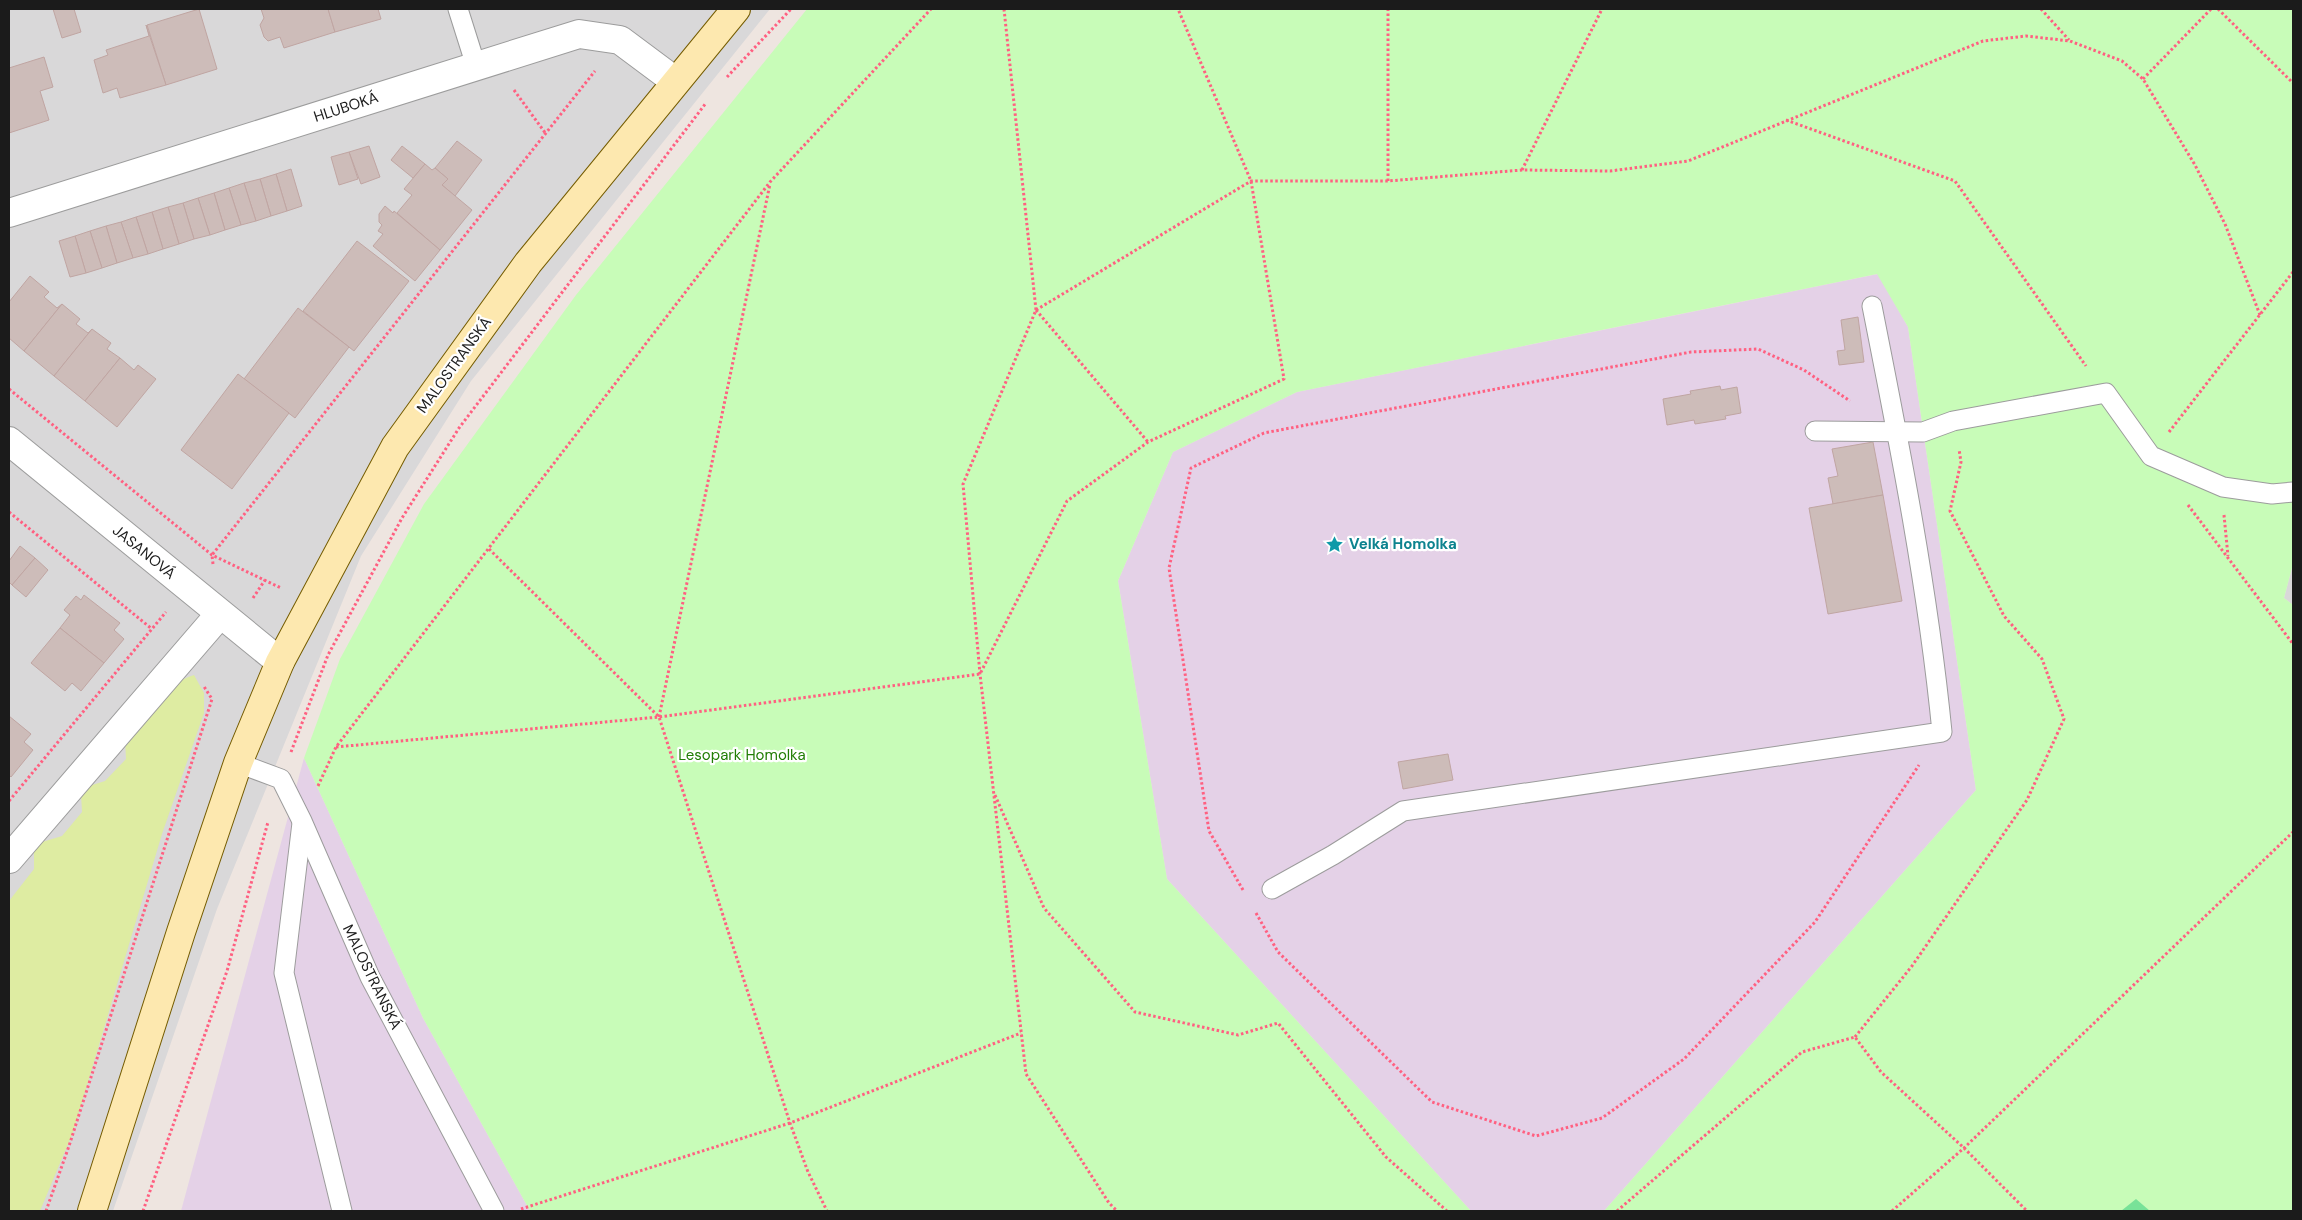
<svg xmlns="http://www.w3.org/2000/svg" width="2302" height="1220" viewBox="0 0 2302 1220" font-family="'DM Sans',sans-serif">
<rect width="100%" height="100%" fill="#eee5e0"/>
<!-- residential -->
<g fill="#d9d8d9">
<path d="M9,9H770L471,381L361,556L217,909L113,1211H9Z"/>
<path d="M2293,564V605L2284,598Z"/>
</g>
<!-- industrial -->
<g fill="#e4d1e7">
<path d="M1878,274L1908,327L1976,790L1604,1211H1471L1167,879L1118,581L1173,452L1297,392Z"/>
<path d="M304,758L423,1018L530,1211H181Z"/>
</g>
<!-- grass -->
<path fill="#deeca2" d="M194,675L204,693V713L162,834L73,1132L40,1211H9V901L34,869V852L42,842L62,836L82,812L81,794L89,786L105,781L126,759L125,740C144,717 163,684 194,675Z"/>
<!-- park -->
<path fill="#c8fcb8" d="M807,9H2293V564L2284,598L2293,605V1211H1604L1976,790L1908,327L1877,274L1297,392L1173,452L1118,581L1167,879L1471,1211H530L423,1018L304,758L340,659L424,504L576,295Z"/>
<!-- pitch -->
<path fill="#78e298" d="M2136,1199L2150,1211H2121Z"/>
<!-- building -->
<g fill="#cdbcb9" stroke="#c0a5a2">
<path d="M53,9H74L81,32L62,38Z"/>
<path d="M199,9L217,69L166,85L147,25Z"/>
<path d="M261,9H328L335,32L284,48L280,37L268,41L264,37L260,25L264,18Z"/>
<path d="M328,9H378L381,19L335,32Z"/>
<path d="M146,25L166,85L120,98L117,88L103,93L94,60L108,55L106,50L149,36Z"/>
<path d="M44,57L53,87L40,91L49,120L9,133V68Z"/>
<path d="M457,141L482,160L455,196L442,185L448,179L435,168Z"/>
<path d="M369,146L380,177L361,184L349,152Z"/>
<path d="M402,146L425,164L413,178L391,160Z"/>
<path d="M349,152L358,179L339,185L331,157Z"/>
<path d="M425,164L432,170L435,168L448,179L442,185L472,210L440,250L397,213L412,195L404,189Z"/>
<path d="M291,169L302,206L287,211L276,174Z"/>
<path d="M276,174L287,211L271,216L260,179Z"/>
<path d="M260,179L271,216L256,221L244,183Z"/>
<path d="M244,183L256,221L241,225L229,188Z"/>
<path d="M229,188L241,225L225,230L214,193Z"/>
<path d="M214,193L225,230L210,235L198,198Z"/>
<path d="M198,198L210,235L194,239L183,203Z"/>
<path d="M183,203L194,239L179,244L168,207Z"/>
<path d="M385,206L393,213L394,211L440,250L415,281L373,246L383,234L378,231L382,225L379,222V214Z"/>
<path d="M168,207L179,244L163,249L152,212Z"/>
<path d="M152,212L163,249L148,254L136,217Z"/>
<path d="M136,217L148,254L133,258L121,222Z"/>
<path d="M121,222L133,258L117,263L106,226Z"/>
<path d="M106,226L117,263L102,268L90,231Z"/>
<path d="M90,231L102,268L86,273L75,236Z"/>
<path d="M75,236L86,273L70,277L59,241Z"/>
<path d="M357,241L409,281L354,351L303,311Z"/>
<path d="M30,276L49,292L44,297L57,308L62,304L24,351L9,338V302Z"/>
<path d="M62,304L80,319L76,324L88,333L92,329L54,376L24,351Z"/>
<path d="M298,308L349,347L295,418L244,379Z"/>
<path d="M1858,317L1864,362L1839,365L1837,351L1845,350L1841,320Z"/>
<path d="M92,329L111,343L107,349L120,358L85,401L54,376Z"/>
<path d="M120,358L134,370L138,365L156,379L117,427L85,401Z"/>
<path d="M238,374L289,413L232,489L181,450Z"/>
<path d="M1720,386L1721,390L1737,387L1741,413L1725,416L1726,419L1695,424L1694,420L1667,425L1663,399L1691,394L1690,391Z"/>
<path d="M1873,442L1883,495L1833,504L1828,478L1838,476L1832,449Z"/>
<path d="M1883,495L1902,601L1828,614L1809,508Z"/>
<path d="M20,546L35,558L12,585L9,582V561Z"/>
<path d="M35,558L48,570L26,597L12,585Z"/>
<path d="M84,595L120,623L114,630L124,639L104,663L60,628L70,615L64,610L76,596L81,600Z"/>
<path d="M60,628L104,663L81,691L72,683L65,691L31,663Z"/>
<path d="M9,716L31,734L24,742L33,750L11,777L9,775Z"/>
<path d="M1448,754L1453,780L1403,789L1398,762Z"/>
</g>
<g fill="none" stroke-linecap="round" stroke-linejoin="round">
<defs>
<g id="lane">
<path d="M458,9L476,66"/>
<path d="M1815,431L1923,432L1953,421L2106,393L2151,456L2223,487L2272,494L2293,492"/>
<path d="M238,763L281,779L302,821L370,977L494,1211"/>
<path d="M302,823L284,973L342,1211"/>
<path d="M1272,889L1333,855L1403,811L1942,732C1928,589 1900,447 1872,306"/>
</g>
<g id="street">
<path d="M9,213L579,34L620,40L675,81"/>
<path d="M9,441L280,662"/>
<path d="M9,859L220,614"/>
</g>
<path id="secondary" d="M92,1211L181,932L238,763L280,662L395,447L528,263L736,9"/>
</defs>
<!-- lane casing -->
<use href="#lane" stroke="#9c9c9c" stroke-width="21"/>
<!-- street casing -->
<use href="#street" stroke="#9c9c9c" stroke-width="30"/>
<!-- secondary casing -->
<use href="#secondary" stroke="#755c00" stroke-width="30"/>
<!-- path -->
<g stroke="#ff6081" stroke-width="3" stroke-dasharray="2.5 2.5" stroke-linecap="butt">
<path d="M1004,9L1036,310L963,484L980,674L1026,1074L1109,1203L1117,1211"/>
<path d="M2041,9L2069,40"/>
<path d="M2218,9L2293,83"/>
<path d="M727,77L791,9"/>
<path d="M2143,79L2211,9"/>
<path d="M514,90L546,134"/>
<path d="M1786,120L1955,181L2086,366"/>
<path d="M1522,170L1602,9"/>
<path d="M1388,181V9"/>
<path d="M1036,310L1251,181H1388L1522,170L1610,171L1688,161L1983,41L2026,36L2070,41L2122,61L2143,79L2195,165L2225,224L2260,315"/>
<path d="M1036,310L1148,442"/>
<path d="M9,389L212,555L281,588"/>
<path d="M2169,432L2293,272"/>
<path d="M2188,505L2293,644"/>
<path d="M9,512L152,629"/>
<path d="M2224,515L2228,556"/>
<path d="M489,549L659,717L790,1123L808,1172L827,1211"/>
<path d="M213,564L212,555L595,71"/>
<path d="M253,598L265,580"/>
<path d="M659,717L770,184"/>
<path d="M336,747L659,717L980,674L1067,501L1148,442L1284,379L1251,181L1178,9"/>
<path d="M291,752L328,655L402,518L459,428L706,103"/>
<path d="M318,786L336,747L770,182L931,9"/>
<path d="M995,795L1044,908L1135,1012L1238,1035L1278,1023L1386,1157L1447,1211"/>
<path d="M9,801L166,612"/>
<path d="M1243,890L1209,831L1169,568L1191,468L1264,433L1691,352L1758,349L1804,370L1850,401"/>
<path d="M1256,913L1278,952L1432,1102L1536,1136L1602,1118L1684,1059L1815,922L1919,765"/>
<path d="M1855,1037L1912,966L2027,800L2064,719L2042,659L2004,616L1950,511L1961,462L1959,449"/>
<path d="M521,1209L790,1123L1021,1033"/>
<path d="M46,1211L69,1146L212,699L203,685"/>
<path d="M143,1211L227,971L268,822"/>
<path d="M1617,1211L1802,1052L1855,1037L1881,1072L1964,1148L2027,1211"/>
<path d="M1892,1211L1964,1148L2293,832"/>
</g>
<!-- lane -->
<use href="#lane" stroke="#fff" stroke-width="19"/>
<!-- street -->
<use href="#street" stroke="#fff" stroke-width="28"/>
<!-- secondary -->
<use href="#secondary" stroke="#fde8af" stroke-width="28"/>
</g>
<!-- icons -->
<defs>
<symbol id="sight-bare" viewBox="-9 -9 18 18"><path d="M0-6L1.8-2.2L6-1.7L2.9 1.2L3.7 5.4L0 3.3L-3.7 5.4L-2.9 1.2L-6-1.7L-1.8-2.2Z" fill="#0f9aa8" stroke="#fff" stroke-width="2.5" paint-order="stroke"/></symbol>
</defs>
<g fill-rule="evenodd">
<use href="#sight-bare" x="1322" y="532" width="25" height="25"/>
</g>
<g text-anchor="middle" stroke-width="4.5" stroke-linejoin="round" paint-order="stroke">
<!-- street labels -->
<g font-size="15" fill="#1b1b1b" stroke="#fff">
<text transform="translate(346 107) rotate(-18)" y="5">HLUBOKÁ</text>
<text transform="translate(454 365) rotate(-54)" y="5">MALOSTRANSKÁ</text>
<text transform="translate(144 552) rotate(39)" y="5">JASANOVÁ</text>
<text transform="translate(372 977) rotate(64)" y="5">MALOSTRANSKÁ</text>
</g>
<!-- culture labels -->
<g font-size="15" font-weight="bold" fill="#0d838f" stroke="#fff" text-anchor="start">
<text x="1349" y="549">Velká Homolka</text>
</g>
<!-- park labels -->
<g font-size="15" fill="#217d05" stroke="#fff">
<text x="742" y="760">Lesopark Homolka</text>
</g>
</g>
<!-- border -->
<rect width="2302" height="1220" fill="none" stroke="#1b1b1b" stroke-width="20"/>
</svg>
